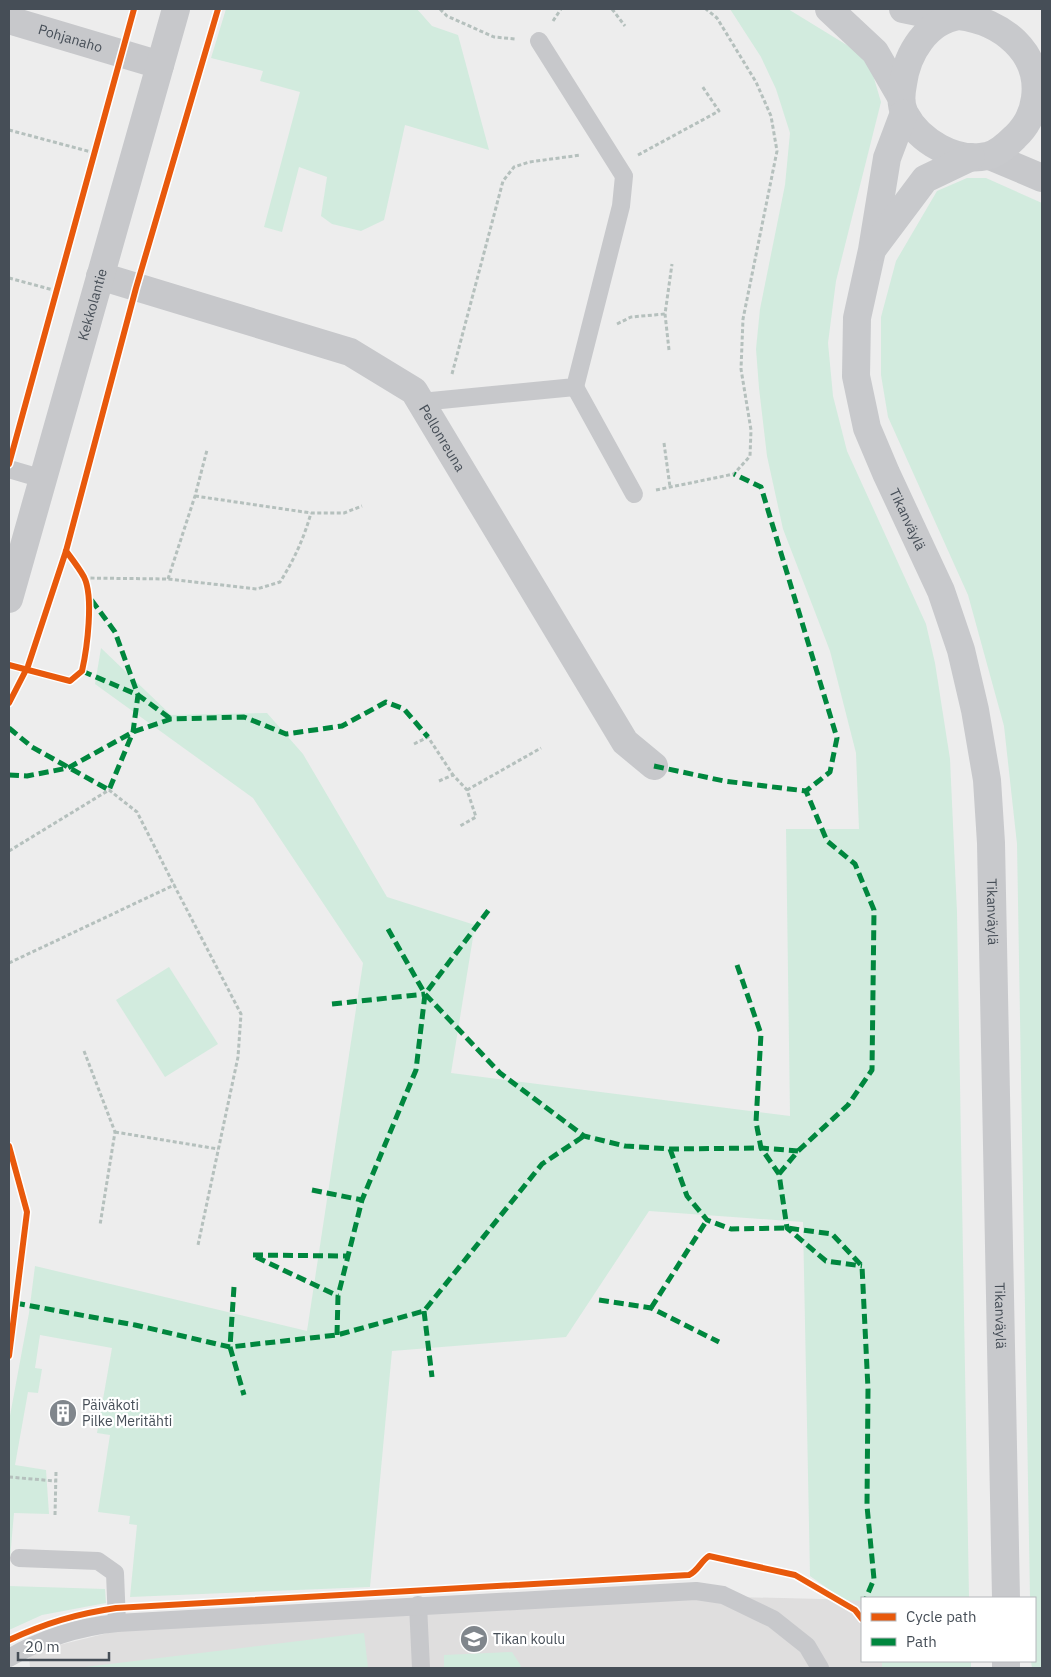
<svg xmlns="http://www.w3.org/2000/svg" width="1051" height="1677" viewBox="0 0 1051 1677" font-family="'IBM Plex Sans',sans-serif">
<rect width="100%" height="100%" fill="#ededed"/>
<!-- education -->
<path fill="#dfdede" d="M696,1596L862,1600V1661H882V1668H30L29,1655L55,1646L116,1631Z"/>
<!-- green -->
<g fill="#d2ebde">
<path d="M226,9H417L432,26L458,35L489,150L405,125L384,220L361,231L332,224L321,216L327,177L299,167L282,232L264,227L300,92L260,81L263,71L211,58Z"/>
<path d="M730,9H788L868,58L881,102L836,281L828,343L833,396L847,451L926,624L935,663L950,759L957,912L969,1598H862V1601L844,1600L810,1576L803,1222L649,1211L566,1337L392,1351L370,1587L130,1597L137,1525L129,1524L130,1516L98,1512L110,1435L97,1433L112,1348L40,1335L35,1368L42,1369L38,1393L28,1392L15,1465L46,1470L49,1514L14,1513L9,1570V1421L29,1313L35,1266L307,1331L363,963L253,798L95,684L101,648L171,715L267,713L303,754L387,897L475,925L451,1073L790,1116L786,829H859L856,753L830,651L783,529L767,456L759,388L756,349L760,309L785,185L790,133L776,89L761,57Z"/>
<path d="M967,178H986L1042,203V1668H1032L1031,1661H1035V1598H1030L1017,844L1004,726L968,595L888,417L881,375V317L896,261L937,191Z"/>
<path d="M169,967L218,1044L165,1077L116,1000Z"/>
<path d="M9,1586L105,1589L106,1603L42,1615L9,1630Z"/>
<path d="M364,1633L368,1668H83L85,1667Z"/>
<path d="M512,1652L521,1666L520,1668H444V1655Z"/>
<rect x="882" y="1661" width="89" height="7"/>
</g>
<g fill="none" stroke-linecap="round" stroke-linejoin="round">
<!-- path -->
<g stroke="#b5c0bd" stroke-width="3" stroke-dasharray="4 2.5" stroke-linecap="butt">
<path d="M440,9L447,16L494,37L515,39"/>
<path d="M612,9L625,26"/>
<path d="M553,21L561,9"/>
<path d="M9,130L95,153"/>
<path d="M638,155L719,111L702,86"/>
<path d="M9,278L57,291"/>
<path d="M617,324L631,317L665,314"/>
<path d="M669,350L665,314L672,264"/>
<path d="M452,374L503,181L514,167L529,162L581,155"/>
<path d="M664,443L670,487"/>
<path d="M656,490L734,474L750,456L751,430L741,369L743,319L777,151L771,116L756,82L717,18L706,9"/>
<path d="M195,496L311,513H344L362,506"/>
<path d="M84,578L168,579L257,589L280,582C294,560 304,538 311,513"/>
<path d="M168,579L195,496L207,450"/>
<path d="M414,744L428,737L453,775"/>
<path d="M439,781L453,775L467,790L476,817L460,826"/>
<path d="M467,790L541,748"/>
<path d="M9,851L109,790L137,812L174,885"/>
<path d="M9,963L174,885L241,1014L238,1057L198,1245"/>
<path d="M84,1051L115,1132L100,1225"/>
<path d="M115,1132L218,1149"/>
<path d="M9,1477L55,1481"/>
<path d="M55,1515L56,1472"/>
</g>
<!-- service -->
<g stroke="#c7c8cb" stroke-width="18">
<path d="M575,387L634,494"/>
<path d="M421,402L575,387L621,206L624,176L539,41"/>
<path d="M9,469L43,479"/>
<path d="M19,1558L98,1561L115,1573L117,1623"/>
<path d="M418,1605L421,1668"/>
<path d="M9,1658C41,1639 79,1627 117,1623L696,1591L723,1595L773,1619L807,1646L820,1668"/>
</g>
<!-- minor -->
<g stroke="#c7c8cb" stroke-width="28">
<path id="s1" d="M9,20L160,65"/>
<path id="s2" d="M100,276L350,352L414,391L625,742L654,766"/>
</g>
<!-- tertiary -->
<g stroke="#c7c8cb" stroke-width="28">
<path d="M990,156L1042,178"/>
<path id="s3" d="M9,599L176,9"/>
</g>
<!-- secondary -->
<g stroke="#c8c9cc" stroke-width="28">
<path d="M829,9L875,52L901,97"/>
<path d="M903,9L947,18"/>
<path d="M959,16C1001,21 1041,52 1035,98C1033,113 1027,126 1015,137C1008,144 997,154 987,156C956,163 919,141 905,114C900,105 901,94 903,84C907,53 927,21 959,16Z"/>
<path id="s4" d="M904,113L887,158L872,250L857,318L856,376L867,428L886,473L941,591L961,650L975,710L987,780L991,843L1006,1598"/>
<path d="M874,247L925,179L971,157"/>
<path d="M1006,1661V1668"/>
</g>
<!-- quiet -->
<g stroke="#00873e" stroke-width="5" stroke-dasharray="10 5" stroke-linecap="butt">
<path d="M82,671L138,695L171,719"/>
<path d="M9,728L32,747L109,790L133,732L138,695L115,632L90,598"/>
<path d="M654,766L724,781L806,791L830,772L837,738L761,487L734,474"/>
<path d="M9,775L27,776L68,768L133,732L171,719L244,717L286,734L342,726L386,702L404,709L428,737"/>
<path d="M388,929L425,994L500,1073L584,1136L625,1146L670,1149L761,1148L798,1151"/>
<path d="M737,965L761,1034L756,1122L761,1148L779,1174L787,1228L826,1261L862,1266"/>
<path d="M332,1004L425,994"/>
<path d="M670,1149L687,1196L707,1220L731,1229L787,1228L832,1234L862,1266L868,1389L867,1506L874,1579L866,1598"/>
<path d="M779,1174L798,1151L848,1105L872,1070L874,910L855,864L827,841L806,791"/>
<path d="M312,1190L362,1200"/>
<path d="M253,1255L348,1256"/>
<path d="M256,1257L338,1296"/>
<path d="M234,1287L230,1347L244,1395"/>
<path d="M599,1300L651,1308L719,1342"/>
<path d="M15,1303L135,1325L230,1347L337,1335L424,1311L542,1164L584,1136"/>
<path d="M651,1308L707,1220"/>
<path d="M424,1311L432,1377"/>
<path d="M337,1335L338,1296L362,1200L416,1070L425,994L491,907"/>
</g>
<defs>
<g id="cycleway">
<path d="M9,464L134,9"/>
<path d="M9,665L70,681L82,671C87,649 94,597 84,577C79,568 72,559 66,551"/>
<path d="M9,703L28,666L66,551L136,288L218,9"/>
<path d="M9,1146L27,1212L9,1356"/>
<path d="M9,1640C46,1623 76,1614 116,1608L689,1575C698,1571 701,1561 709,1556L795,1575L855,1610L862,1619"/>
</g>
</defs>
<!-- cycleway casing -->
<use href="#cycleway" stroke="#fff" stroke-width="9"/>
<!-- cycleway -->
<use href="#cycleway" stroke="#e8590c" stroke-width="6"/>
</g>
<!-- icons -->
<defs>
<symbol id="building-disc" viewBox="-11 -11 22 22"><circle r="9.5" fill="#80868c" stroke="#fff"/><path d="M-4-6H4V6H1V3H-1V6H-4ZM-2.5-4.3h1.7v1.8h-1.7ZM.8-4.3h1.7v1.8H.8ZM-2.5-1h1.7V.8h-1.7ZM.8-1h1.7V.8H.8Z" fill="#fff"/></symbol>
<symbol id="school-disc" viewBox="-11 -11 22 22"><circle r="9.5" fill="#80868c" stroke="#fff"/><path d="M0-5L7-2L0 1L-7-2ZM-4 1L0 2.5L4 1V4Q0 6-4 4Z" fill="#fff"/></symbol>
</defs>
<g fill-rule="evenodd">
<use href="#building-disc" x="47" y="1397" width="32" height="32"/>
<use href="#school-disc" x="458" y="1623" width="32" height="32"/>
</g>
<g text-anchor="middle" stroke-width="4.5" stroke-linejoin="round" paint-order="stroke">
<!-- street labels -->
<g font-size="14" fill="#464e57" stroke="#fff">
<text dy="5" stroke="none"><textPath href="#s1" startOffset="64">Pohjanaho</textPath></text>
<text dy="5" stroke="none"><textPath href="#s3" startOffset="306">Kekkolantie</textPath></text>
<text dy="5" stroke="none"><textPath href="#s2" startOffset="391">Pellonreuna</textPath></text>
<text dy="5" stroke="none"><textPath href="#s4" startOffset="422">Tikanväylä</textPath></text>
<text dy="5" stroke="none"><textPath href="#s4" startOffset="828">Tikanväylä</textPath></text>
<text dy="5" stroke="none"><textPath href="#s4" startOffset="1232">Tikanväylä</textPath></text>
</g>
<!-- poi labels -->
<g font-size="14" fill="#464e57" stroke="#fff" text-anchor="start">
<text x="82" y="1410">Päiväkoti<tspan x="82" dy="16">Pilke Meritähti</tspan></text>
<text x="493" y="1644">Tikan koulu</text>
</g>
</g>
<!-- border -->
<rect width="1051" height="1677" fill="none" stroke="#464e57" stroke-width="20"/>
<!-- legend -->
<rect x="861" y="1597" width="175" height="65" fill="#ffffff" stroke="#b5b8bc"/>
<rect x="871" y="1613" width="25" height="8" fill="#e8590c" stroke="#b5b8bc"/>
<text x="906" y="1622" font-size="15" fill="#464e57">Cycle path</text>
<rect x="871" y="1638" width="25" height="8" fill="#00873e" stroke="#b5b8bc"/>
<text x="906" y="1647" font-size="15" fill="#464e57">Path</text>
<!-- scale -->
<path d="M18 1652v8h91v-8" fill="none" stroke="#464e57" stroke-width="2.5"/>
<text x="25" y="1652" font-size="15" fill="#464e57" stroke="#ffffff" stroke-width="4" paint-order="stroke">20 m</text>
</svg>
